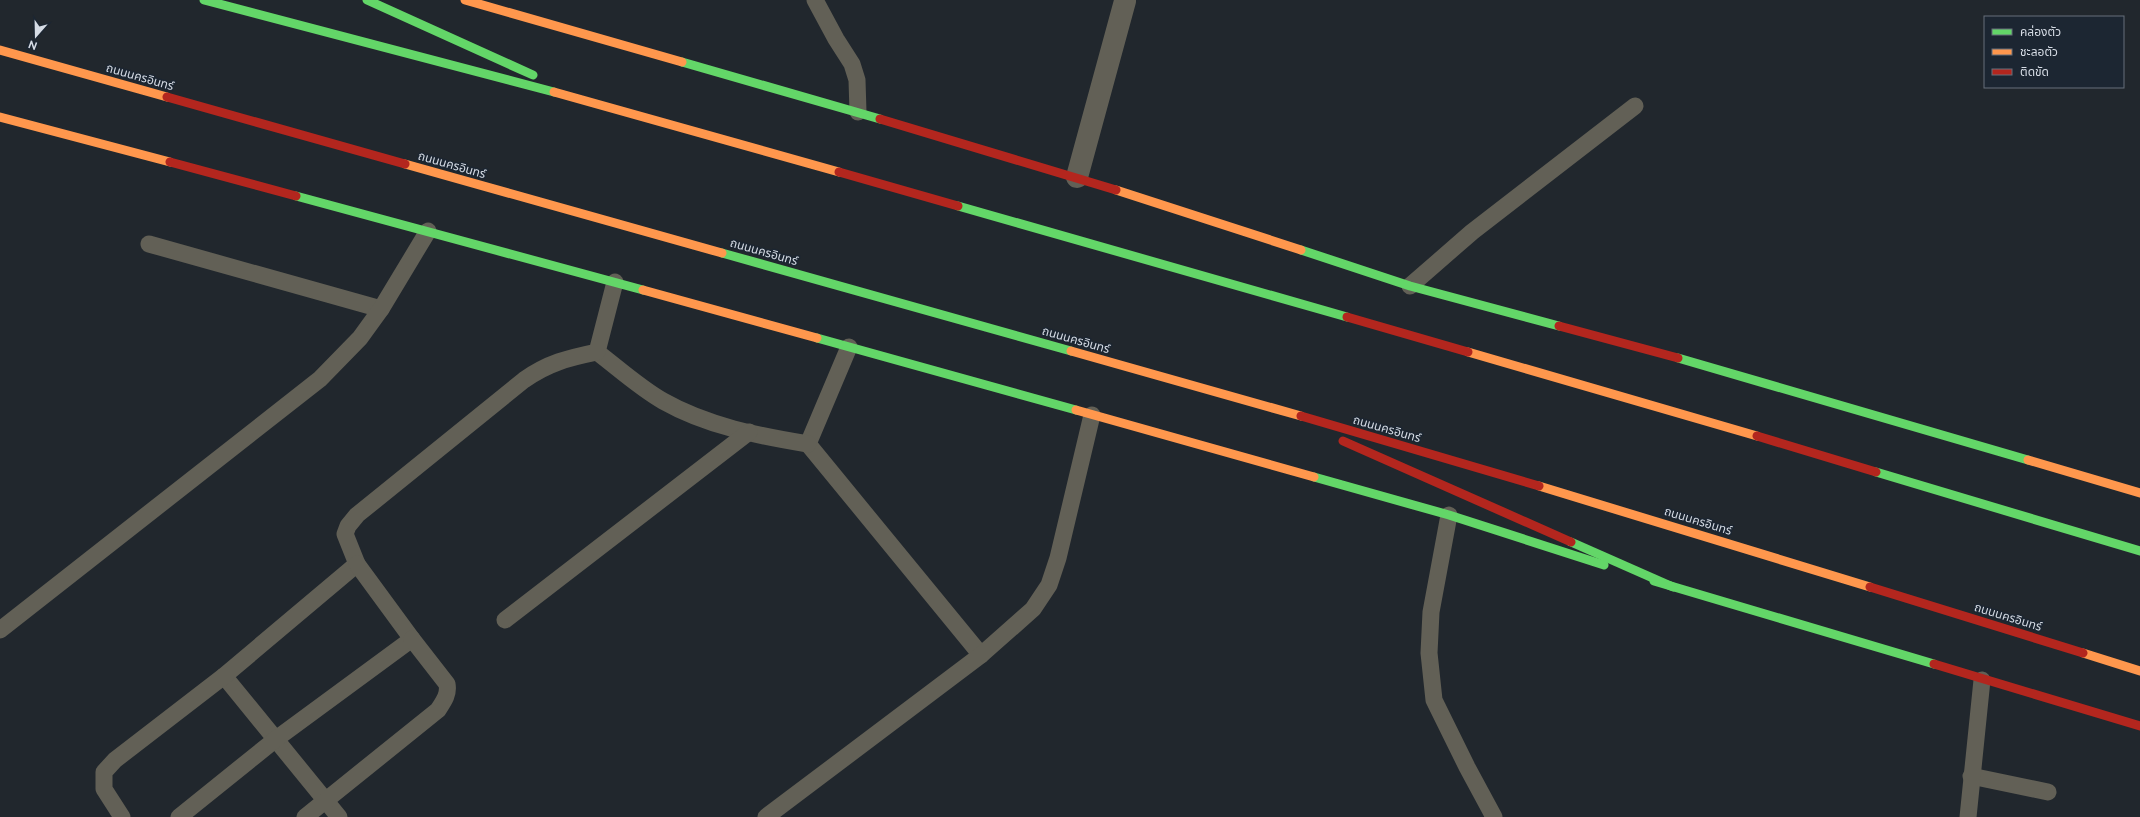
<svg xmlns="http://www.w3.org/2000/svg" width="2140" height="817" viewBox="0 0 2140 817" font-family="Raleway,'Noto Sans Thai',sans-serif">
<rect width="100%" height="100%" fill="#21272d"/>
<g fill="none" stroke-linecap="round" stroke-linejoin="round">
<!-- lane -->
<g stroke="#626056" stroke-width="17">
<path d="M815,0L836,39L852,64L857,80L858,112"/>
<path d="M149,244L381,309"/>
<path d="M1410,286L1472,232L1635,106"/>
<path d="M849,347L808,444L981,655"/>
<path d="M597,352C618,368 640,388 663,401C707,426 759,436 808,444"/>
<path d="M1449,515L1431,612L1429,653L1434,700L1467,767L1494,817"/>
<path d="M505,620L749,432"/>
<path d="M0,630L320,379L360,338L381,309L428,231"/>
<path d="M224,676L339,817"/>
<path d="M1971,776L2048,792"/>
<path d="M122,817L104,789V772L115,760L224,676L357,564L345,534L348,526L357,515L524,380C548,363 568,358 597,352L615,282"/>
<path d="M179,817L276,739L412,639L357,564"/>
<path d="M305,817L438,710C444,701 449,694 447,684L412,639"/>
<path d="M766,817L981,655L1033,609L1049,585L1058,558L1092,415"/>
<path d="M1968,817L1982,680"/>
</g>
<!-- street -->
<path stroke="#626056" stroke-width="22" d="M1077,177L1125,1"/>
<!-- fast -->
<g stroke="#63d668" stroke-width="9">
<path d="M204,0L554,92"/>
<path d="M367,0L533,75"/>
<path d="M682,62L880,119"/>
<path d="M296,196L643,290"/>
<path d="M958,206L1347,317"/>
<path d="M1301,250L1410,286L1559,326"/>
<path d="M722,253L1071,351"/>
<path d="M817,338L1076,410"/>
<path d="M1678,358L2028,460"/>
<path d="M1876,472L2140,551"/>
<path d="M1314,477L1449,515L1604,565"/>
<path d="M1571,542L1673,587"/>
<path d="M1654,581L1934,664"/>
</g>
<!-- slow -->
<g stroke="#ff974d" stroke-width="9">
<path d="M465,0L682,62"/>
<path d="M0,50L167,97"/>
<path d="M554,92L839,172"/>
<path d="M0,117L170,162"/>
<path d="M405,164L722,253"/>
<path d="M1116,190L1301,250"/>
<path d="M643,290L817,338"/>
<path d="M1071,351L1301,416"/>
<path d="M1468,352L1757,436"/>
<path d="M1076,410L1314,477"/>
<path d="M2028,460L2140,493"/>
<path d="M1539,486L1870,587"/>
<path d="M2083,653L2140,671"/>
</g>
<!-- jam -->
<g stroke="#b3261e" stroke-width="9">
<path d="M167,97L405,164"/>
<path d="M880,119L1116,190"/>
<path d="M170,162L296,196"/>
<path d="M839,172L958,206"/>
<path d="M1347,317L1468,352"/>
<path d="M1559,326L1678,358"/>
<path d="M1301,416L1539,486"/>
<path d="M1757,436L1876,472"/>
<path d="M1343,441L1571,542"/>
<path d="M1870,587L2083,653"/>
<path d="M1934,664L2140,726"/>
</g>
</g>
<g text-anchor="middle" stroke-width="3" stroke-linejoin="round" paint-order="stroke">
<!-- street labels -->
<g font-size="12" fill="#d6dce5" stroke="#1c2632">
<text transform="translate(140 77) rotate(16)" y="4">ถนนนครอินทร์</text>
<text transform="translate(452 165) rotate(16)" y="4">ถนนนครอินทร์</text>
<text transform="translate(764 252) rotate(16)" y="4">ถนนนครอินทร์</text>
<text transform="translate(1076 340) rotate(16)" y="4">ถนนนครอินทร์</text>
<text transform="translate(1387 429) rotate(16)" y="4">ถนนนครอินทร์</text>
<text transform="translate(1698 521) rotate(17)" y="4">ถนนนครอินทร์</text>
<text transform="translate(2008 617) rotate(17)" y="4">ถนนนครอินทร์</text>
</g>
</g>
<!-- legend -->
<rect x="1984" y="16" width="140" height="72" fill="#1c2632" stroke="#666f7a"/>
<rect x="1992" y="29" width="20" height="6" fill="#63d668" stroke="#666f7a"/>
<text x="2020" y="36" font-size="12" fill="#d6dce5">คล่องตัว</text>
<rect x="1992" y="49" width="20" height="6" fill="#ff974d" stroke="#666f7a"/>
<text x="2020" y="56" font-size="12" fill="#d6dce5">ชะลอตัว</text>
<rect x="1992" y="69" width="20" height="6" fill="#b3261e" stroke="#666f7a"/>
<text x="2020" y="76" font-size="12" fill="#d6dce5">ติดขัด</text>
<!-- north arrow -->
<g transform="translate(36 36) rotate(200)" stroke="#1c2632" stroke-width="3" paint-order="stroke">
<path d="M0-3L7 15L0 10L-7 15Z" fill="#d6dce5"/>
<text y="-6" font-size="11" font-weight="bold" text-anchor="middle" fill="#d6dce5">N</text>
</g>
</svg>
